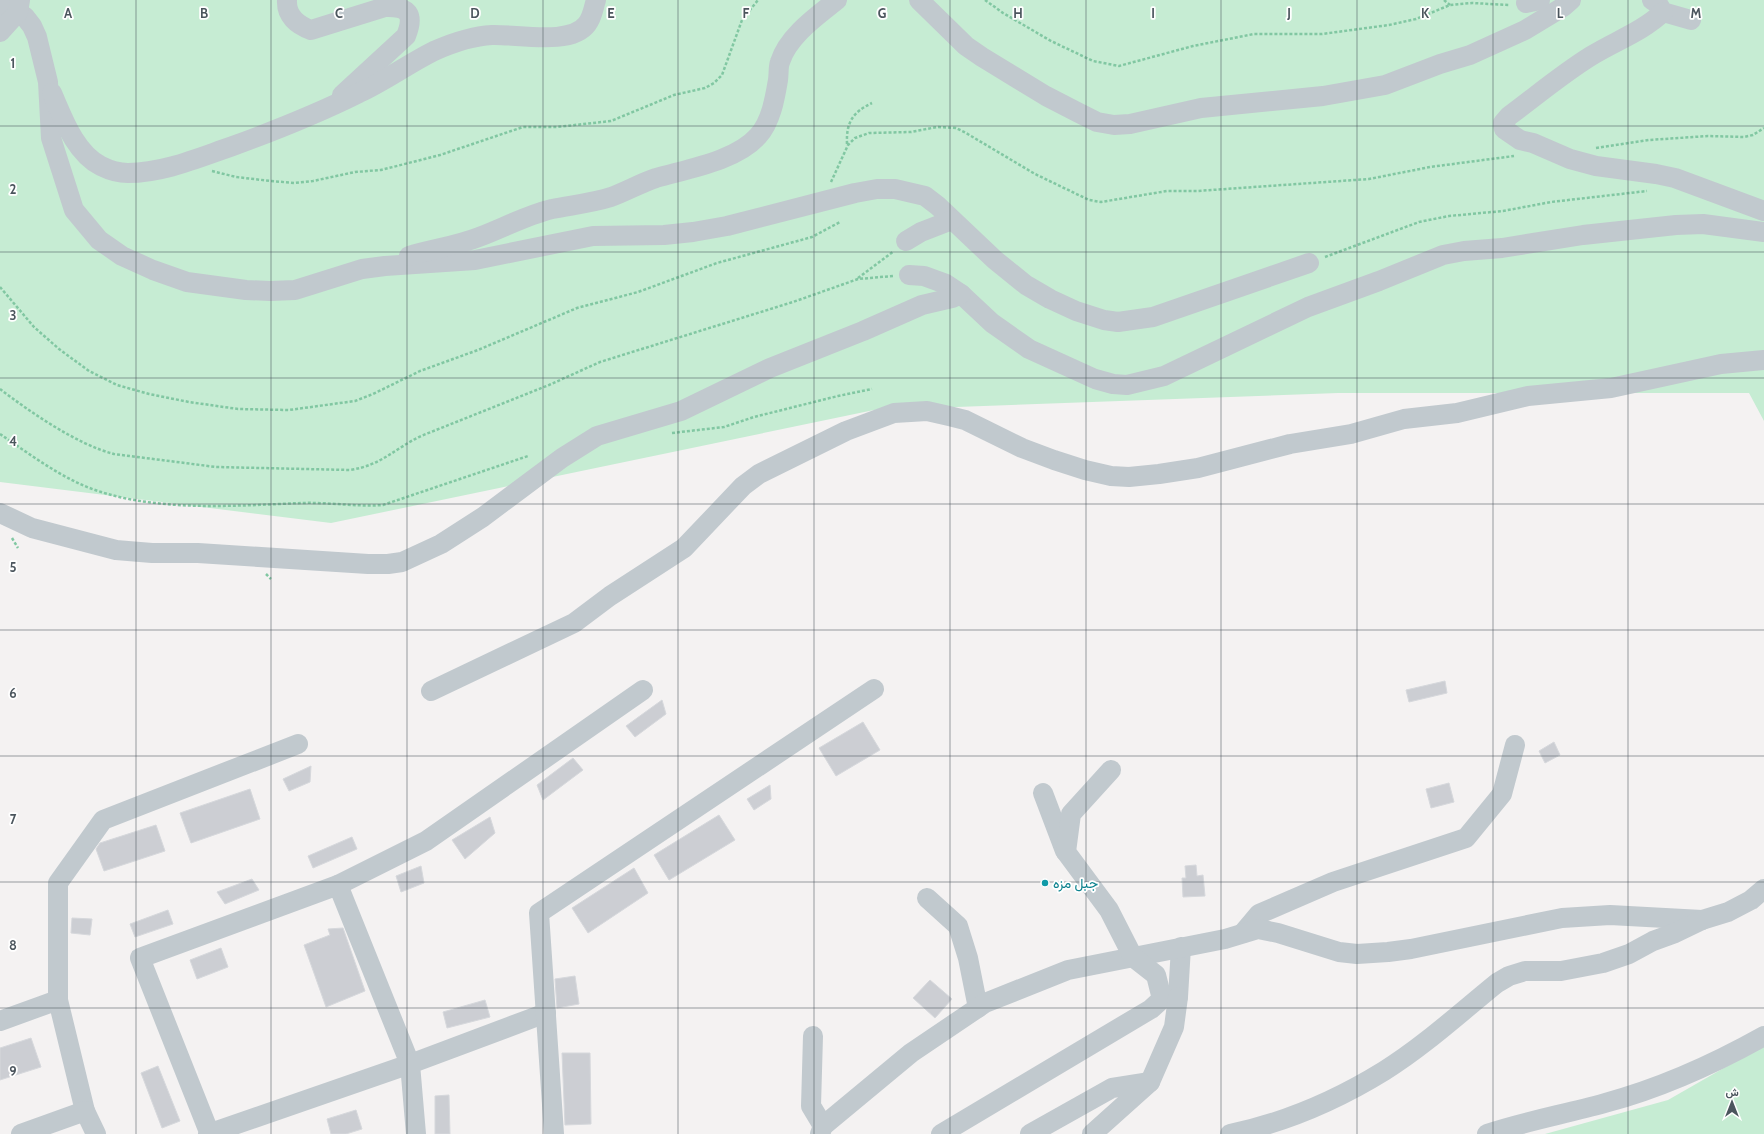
<svg xmlns="http://www.w3.org/2000/svg" width="1764" height="1134" viewBox="0 0 1764 1134" font-family="Cabin,Vazirmatn,sans-serif">
<rect width="100%" height="100%" fill="#f4f2f2"/>
<!-- green -->
<g fill="#c6ecd3">
<path d="M0,0H1764V421L1749,393H1338L874,410L331,523L0,482Z"/>
<path d="M1764,1045V1134H1545L1668,1100Z"/>
</g>
<!-- building -->
<g fill="#ccced3" stroke="#d6d8dc">
<path d="M1445,681L1447,693L1409,702L1406,690Z"/>
<path d="M662,700L666,714L635,737L626,726Z"/>
<path d="M863,722L880,750L836,776L819,748Z"/>
<path d="M1554,742L1560,755L1545,763L1539,751Z"/>
<path d="M573,758L583,770L543,800L537,785Z"/>
<path d="M311,766L310,782L289,791L283,779Z"/>
<path d="M1449,783L1454,802L1431,808L1426,789Z"/>
<path d="M770,785L771,799L754,810L747,799Z"/>
<path d="M250,789L260,819L191,843L180,813Z"/>
<path d="M719,815L735,840L669,880L654,855Z"/>
<path d="M490,817L495,833L465,859L452,840Z"/>
<path d="M156,825L165,851L104,871L96,849L100,843Z"/>
<path d="M352,837L357,849L313,868L308,856Z"/>
<path d="M1196,865L1197,876L1203,875L1205,896L1183,897L1182,878H1186L1185,866Z"/>
<path d="M421,866L424,883L401,892L396,876Z"/>
<path d="M634,868L648,893L588,933L572,908Z"/>
<path d="M252,879L259,890L225,904L217,892Z"/>
<path d="M168,910L173,924L135,937L130,924Z"/>
<path d="M72,918L92,919L90,935L71,933Z"/>
<path d="M343,928L365,991L326,1007L304,945L330,935L328,929Z"/>
<path d="M221,948L228,967L197,979L190,960Z"/>
<path d="M575,976L579,1004L557,1008L555,979Z"/>
<path d="M930,980L952,999L935,1018L913,998Z"/>
<path d="M485,1000L490,1017L447,1028L443,1012Z"/>
<path d="M31,1038L41,1067L0,1080V1048Z"/>
<path d="M562,1053H590L591,1124L565,1125Z"/>
<path d="M158,1066L180,1121L162,1128L141,1073Z"/>
<path d="M449,1095L450,1134H435V1096Z"/>
<path d="M356,1110L362,1129L346,1134H331L327,1119Z"/>
</g>
<g fill="none" stroke-linecap="round" stroke-linejoin="round">
<!-- path -->
<g stroke="#81c7a2" stroke-width="2.5" stroke-dasharray="3 2" stroke-linecap="butt">
<path d="M985,0L1003,13L1051,41L1093,61L1119,66L1193,46L1254,34H1322L1389,25L1416,19L1450,5L1472,3L1509,5"/>
<path d="M1444,0L1450,5"/>
<path d="M847,144C846,122 853,112 872,103"/>
<path d="M1596,148L1649,140L1708,136L1744,137L1753,135L1764,128"/>
<path d="M212,171L236,177L271,181L294,183L313,181L355,172L381,170L440,155L523,127H557L611,121L674,95L705,88L714,83L722,75L742,20L758,0"/>
<path d="M831,182L848,145L855,138L869,133L911,132L937,127L956,128L966,133L1035,174L1089,200L1101,202L1167,191H1197L1369,179L1430,167L1514,156"/>
<path d="M1325,257L1419,222L1449,216L1503,211L1551,202L1647,191"/>
<path d="M858,278L894,251"/>
<path d="M0,287L34,327L59,349L89,371L117,385L149,394L189,402L238,409L289,410L355,401L373,394L420,371L478,350L577,308L638,292L717,263L812,237L840,222"/>
<path d="M0,389C30,412 78,445 114,454L216,467L350,470C382,465 394,449 421,436L549,385L600,362L793,302L858,279L893,276"/>
<path d="M672,433L724,427L754,417L838,396L872,389"/>
<path d="M0,434C25,451 52,471 80,484C145,513 231,506 301,503C329,502 356,507 383,505L528,456"/>
<path d="M12,538L18,548"/>
<path d="M266,574L271,579"/>
</g>
<!-- minor -->
<g stroke="#c1c9ce" stroke-width="20">
<path d="M287,0C286,16 297,25 311,30L385,7C408,6 415,14 406,36L342,95"/>
<path d="M919,0L966,46L982,57L1046,96L1079,113L1097,122L1114,125L1130,124L1201,108L1323,96L1385,85L1440,64L1470,55L1525,30L1563,7L1571,0"/>
<path d="M1652,0L1658,4L1663,12L1691,20"/>
<path d="M1526,3L1540,0"/>
<path d="M0,8L18,12L25,17L32,26L37,37L48,82L51,138L74,210L99,240L122,256L153,270L187,282L246,290L270,291L295,290L362,269L385,266L475,260L593,236L664,235L693,232L727,226L855,193L877,189H895L925,196L938,206L995,260L1026,285L1050,299L1076,311L1104,320L1118,322L1153,317L1309,263"/>
<path d="M1663,12C1642,32 1615,41 1591,56C1562,74 1536,96 1509,116L1503,123L1504,129L1520,140L1533,143L1570,159L1596,166L1656,174L1675,178L1764,211"/>
<path d="M0,32L18,12L20,0"/>
<path d="M52,93C63,118 75,153 101,166C109,170 119,173 128,173C163,173 198,158 230,147C274,131 317,114 359,93C385,81 408,64 434,51C452,43 472,36 492,35C517,34 571,46 587,24C593,16 593,9 596,0"/>
<path d="M906,241L921,232L952,220"/>
<path d="M409,256C432,249 456,246 479,237C503,228 527,215 552,209C572,205 592,203 611,197C627,191 641,183 656,178C687,169 736,161 758,136C771,122 775,98 778,80C779,74 778,67 780,62C788,36 817,16 837,0"/>
<path d="M909,275L924,276L946,284L961,294L992,323L1029,349L1095,379L1113,384L1127,385L1164,376L1308,307L1379,281L1443,255L1464,251L1502,248L1583,235L1676,225L1703,224L1764,232"/>
<path d="M0,513L32,528L116,550L152,553H198L368,564H388L402,562L441,544L483,517L562,458L597,436L681,411L770,368L863,331L922,305L952,298L961,294"/>
<path d="M431,691L574,623L610,596L684,548L743,486L759,474L846,431L894,413L927,411L949,416L965,420L1022,448L1054,460L1085,470L1111,476L1129,477L1159,474L1198,468L1290,444L1351,434L1404,419L1457,413L1528,396L1611,388L1721,364L1764,360"/>
<path d="M1043,793L1065,851"/>
<path d="M338,885L426,841L643,690"/>
<path d="M927,898L958,926L968,958L978,1008"/>
<path d="M1243,933L1259,914L1333,882L1466,838L1502,794L1515,745"/>
<path d="M1165,998L1178,997L1181,947"/>
<path d="M0,1021L58,1000"/>
<path d="M813,1036L811,1106L823,1126"/>
<path d="M85,1111L58,1000V883L103,820L298,744"/>
<path d="M21,1134L85,1111L96,1134"/>
<path d="M208,1134L410,1064L338,885L140,958L209,1132"/>
<path d="M416,1134L410,1064L546,1013"/>
<path d="M554,1134L539,913L874,689"/>
<path d="M820,1134L823,1126L911,1053L985,1003L1068,970L1225,939L1258,929L1278,933L1339,952L1357,954L1388,952L1411,949L1562,918L1610,915L1702,920"/>
<path d="M941,1134L1151,1009L1162,999L1156,975L1133,957L1109,910L1066,852L1071,814L1111,770"/>
<path d="M1030,1134L1112,1088L1150,1082"/>
<path d="M1092,1134L1150,1082L1174,1027L1178,997"/>
<path d="M1230,1134C1283,1123 1337,1100 1384,1071C1424,1046 1460,1013 1497,983L1509,976L1525,971H1561L1603,963L1629,954L1653,941L1675,933L1702,920L1728,912L1751,900L1764,889"/>
<path d="M1487,1134C1526,1121 1566,1114 1605,1103C1661,1088 1714,1064 1764,1036"/>
</g>
</g>
<!-- grid -->
<path fill="none" stroke="#4b555d" stroke-width="1" stroke-opacity="0.55" d="M136,0V1134M271,0V1134M407,0V1134M543,0V1134M678,0V1134M814,0V1134M950,0V1134M1086,0V1134M1221,0V1134M1357,0V1134M1493,0V1134M1628,0V1134M0,126H1764M0,252H1764M0,378H1764M0,504H1764M0,630H1764M0,756H1764M0,882H1764M0,1008H1764"/>
<!-- markers -->
<circle fill="#0f9aa8" stroke="#fff" stroke-width="1.5" cx="1045" cy="883" r="4"/>
<g text-anchor="middle" stroke-width="3.5" stroke-linejoin="round" paint-order="stroke">
<!-- culture labels -->
<g font-size="14" fill="#0d838f" stroke="#fff" text-anchor="start">
<text x="1053" y="888">جبل مزه</text>
</g>
</g>
<g font-size="13" text-anchor="middle" font-weight="bold" fill="#4b555d" stroke="#fff" stroke-width="3.5" stroke-linejoin="round" paint-order="stroke">
<text x="68" y="18">A</text>
<text x="204" y="18">B</text>
<text x="339" y="18">C</text>
<text x="475" y="18">D</text>
<text x="611" y="18">E</text>
<text x="746" y="18">F</text>
<text x="882" y="18">G</text>
<text x="1018" y="18">H</text>
<text x="1153" y="18">I</text>
<text x="1289" y="18">J</text>
<text x="1425" y="18">K</text>
<text x="1560" y="18">L</text>
<text x="1696" y="18">M</text>
<text x="13" y="68">1</text>
<text x="13" y="194">2</text>
<text x="13" y="320">3</text>
<text x="13" y="446">4</text>
<text x="13" y="572">5</text>
<text x="13" y="698">6</text>
<text x="13" y="824">7</text>
<text x="13" y="950">8</text>
<text x="13" y="1076">9</text>
</g>
<!-- north arrow -->
<g transform="translate(1732 1102)" stroke="#ffffff" stroke-width="3" paint-order="stroke">
<path d="M0-3L7 15L0 10L-7 15Z" fill="#4b555d"/>
<text y="-6" font-size="11" font-weight="bold" text-anchor="middle" fill="#4b555d">ش</text>
</g>
</svg>
